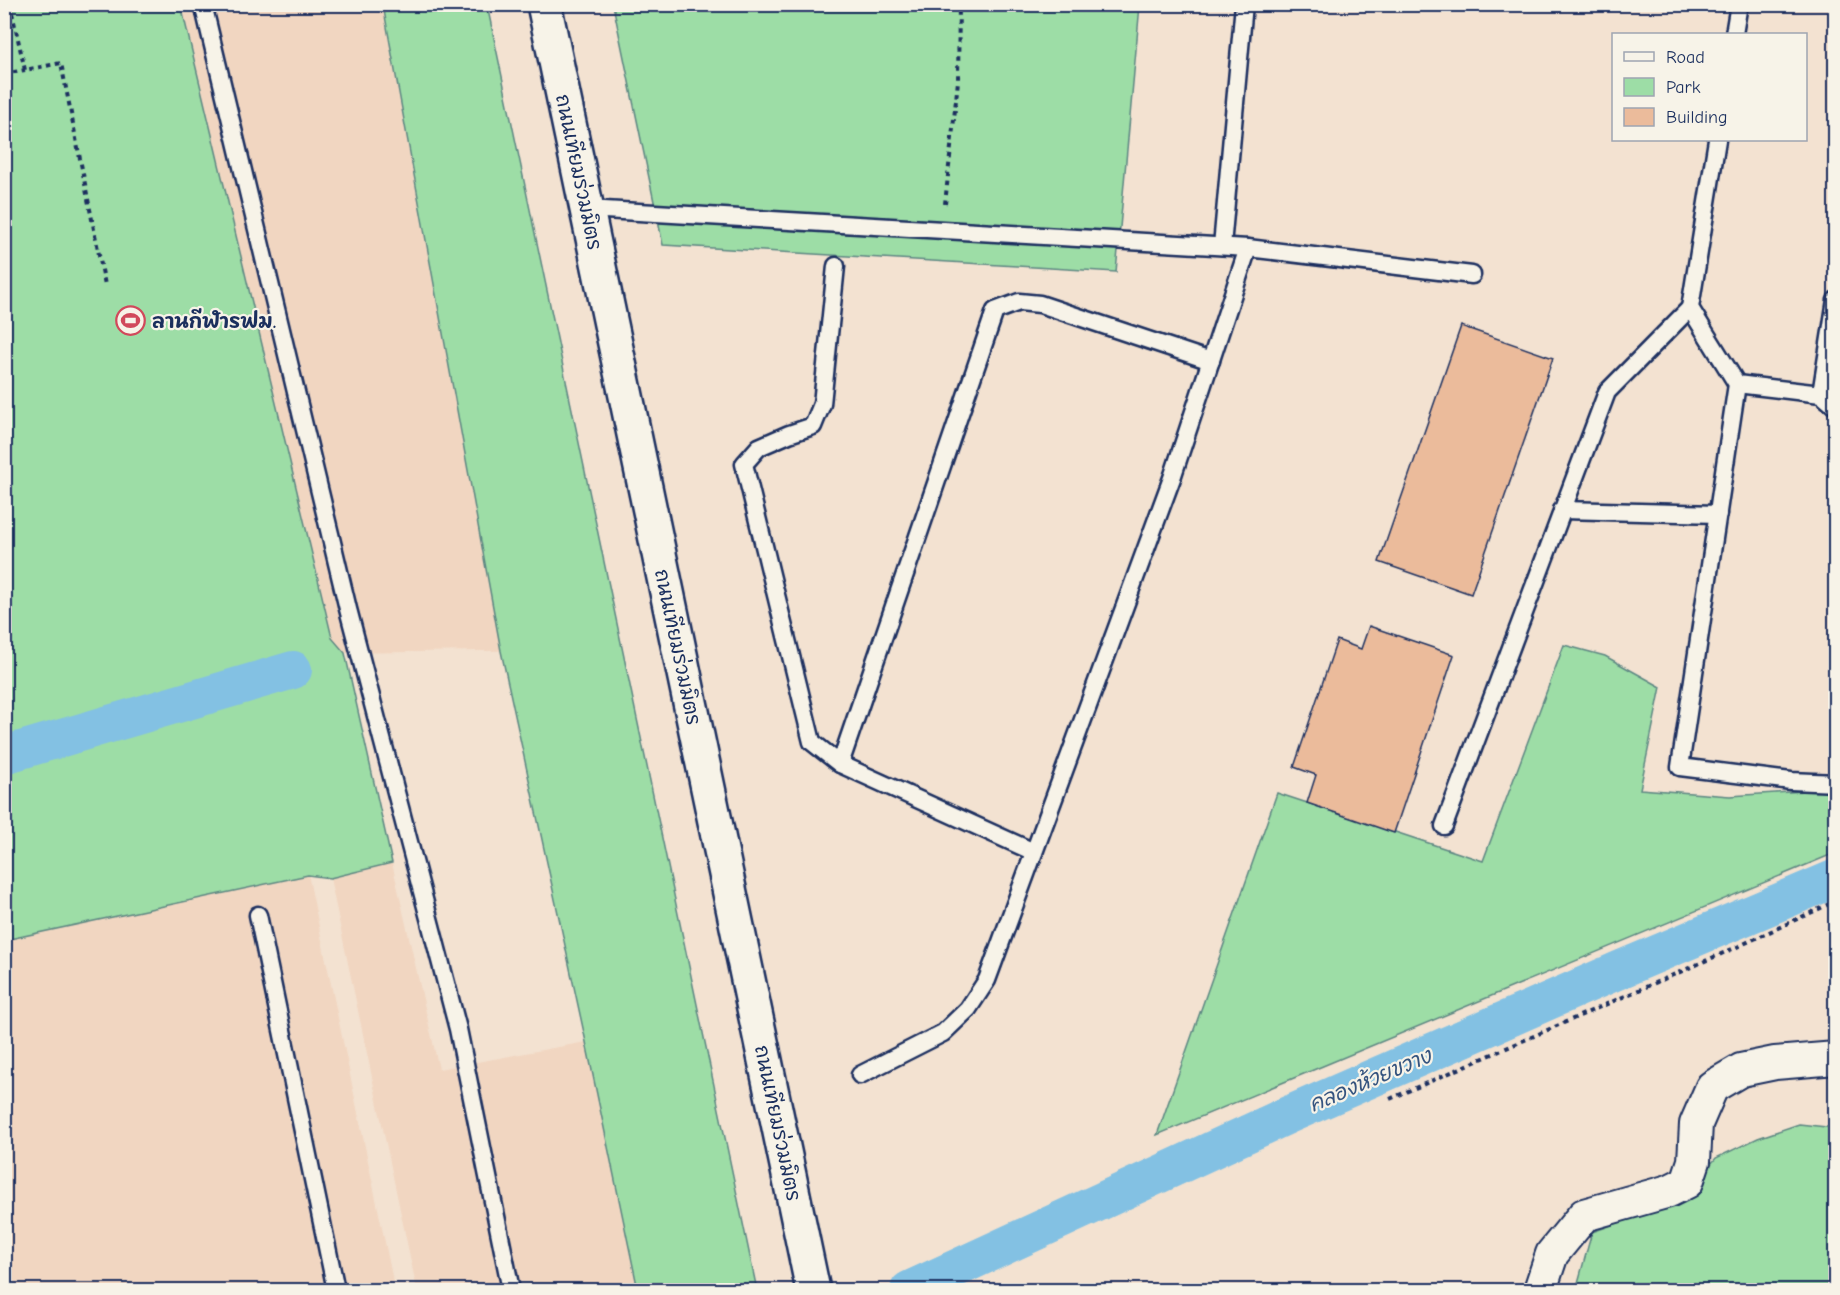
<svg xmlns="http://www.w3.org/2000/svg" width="1840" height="1295" viewBox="0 0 1840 1295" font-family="'Comic Neue','Playpen Sans Thai',sans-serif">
<rect width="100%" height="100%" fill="#f3e2d1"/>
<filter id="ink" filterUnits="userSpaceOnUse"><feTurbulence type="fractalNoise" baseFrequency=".0167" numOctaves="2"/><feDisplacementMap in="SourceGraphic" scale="12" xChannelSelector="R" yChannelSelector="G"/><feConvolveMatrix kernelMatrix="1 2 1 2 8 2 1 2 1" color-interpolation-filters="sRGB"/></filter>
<g filter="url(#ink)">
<!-- built -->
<g fill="#f1d6c1">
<path d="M5,5H478L622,649L345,653L5,722Z"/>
<path d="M392,863L439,1069L586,1042L638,1290H417L330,878Z"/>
<path d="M308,874L395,1290H5L4,940Z"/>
</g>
<!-- green -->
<g fill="#9ddda6" stroke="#5c8682" stroke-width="1.5">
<path d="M5,4L181,5L332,638L345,653L392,863L330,878L308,875L5,940Z"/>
<path d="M383,5H487L757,1290H638L586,1042L501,651Z"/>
<path d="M613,5H1140L1116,272L663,245Z"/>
<path d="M1564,645L1605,656L1661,687L1640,789L1730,796L1835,789V853L1157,1135L1277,793L1483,861Z"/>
<path d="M1799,1124L1835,1128V1290H1576L1592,1232L1679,1202L1716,1158L1758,1138Z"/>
</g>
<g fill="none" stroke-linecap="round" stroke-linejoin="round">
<!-- canal -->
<g stroke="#83c1e3" stroke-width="38">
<path d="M4,755L293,670"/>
<path d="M909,1290L1288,1115L1619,970L1836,878"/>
</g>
</g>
<!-- building -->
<g fill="#ebbb9b" stroke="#1b2f5e" stroke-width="1.5">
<path d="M1461,326L1553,358L1471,594L1379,562Z"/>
<path d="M1369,626L1454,655L1394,833L1307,803L1316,775L1294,767L1337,640L1361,649Z"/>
</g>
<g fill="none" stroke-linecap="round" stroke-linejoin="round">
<defs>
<g id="lane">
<path d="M203,4L348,609L458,1029L511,1290"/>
<path d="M1734,34L1739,4"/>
<path d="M1717,140L1690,308L1737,384L1680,767L1791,781L1836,783"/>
<path d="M587,209L1248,248L1472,275"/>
<path d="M1222,246L1244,4"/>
<path d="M836,266L822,404L813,426L789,434L759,447L744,464L812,742L840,764L1034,852"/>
<path d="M1737,384L1821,394L1836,407"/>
<path d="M1821,394L1836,300"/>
<path d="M1562,510L1718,514"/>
<path d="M840,764L995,311L1019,302L1040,304L1211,361"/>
<path d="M1444,826L1607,392L1690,308"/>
<path d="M258,915L336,1290"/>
<path d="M860,1075L943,1033L968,1009L987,980L1172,478L1248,248"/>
</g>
<path id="street" d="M1540,1290L1552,1254L1584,1215L1669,1191L1687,1182L1694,1161L1696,1124L1712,1087L1741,1070L1775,1063L1836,1058"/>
<path id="secondary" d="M544,4L813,1290"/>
</defs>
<!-- lane casing -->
<use href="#lane" stroke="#1b2f5e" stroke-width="21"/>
<!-- street casing -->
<use href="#street" stroke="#1b2f5e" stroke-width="36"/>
<!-- secondary casing -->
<use href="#secondary" stroke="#1b2f5e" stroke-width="38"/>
<!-- path -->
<g stroke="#1b2f5e" stroke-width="4" stroke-dasharray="4.5 4.5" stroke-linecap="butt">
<path d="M10,4L25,70L61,63L105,285"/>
<path d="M4,74L25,70"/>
<path d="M945,204L958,81L959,4"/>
<path d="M1390,1099L1737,947L1836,901"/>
</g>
<!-- lane -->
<use href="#lane" stroke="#f7f3e8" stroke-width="16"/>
<!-- street -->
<use href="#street" stroke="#f7f3e8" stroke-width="32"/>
<!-- secondary -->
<use href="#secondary" stroke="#f7f3e8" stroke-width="33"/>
</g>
</g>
<!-- icons -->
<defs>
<symbol id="stadium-ring" viewBox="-11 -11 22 22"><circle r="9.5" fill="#f7f3e8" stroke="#d1495b" stroke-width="1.5"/><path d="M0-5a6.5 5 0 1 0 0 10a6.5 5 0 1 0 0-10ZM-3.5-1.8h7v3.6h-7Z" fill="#d1495b"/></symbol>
</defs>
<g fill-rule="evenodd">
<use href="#stadium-ring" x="114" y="304" width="33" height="33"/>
</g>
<g text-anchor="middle" stroke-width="4.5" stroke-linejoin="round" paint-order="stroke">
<!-- street labels -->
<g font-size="20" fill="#1b2f5e" stroke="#f7f3e8">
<text transform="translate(579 172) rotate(78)" y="7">ถนนเทียมร่วมมิตร</text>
<text transform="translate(678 647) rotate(78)" y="7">ถนนเทียมร่วมมิตร</text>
<text transform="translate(778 1123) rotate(78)" y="7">ถนนเทียมร่วมมิตร</text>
</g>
<!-- poi labels -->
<g font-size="20" font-weight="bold" fill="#1b2f5e" stroke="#f7f3e8" text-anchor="start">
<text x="152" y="328">ลานกีฬารฟม.</text>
</g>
<!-- water labels -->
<g font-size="21" font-style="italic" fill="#35547f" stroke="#f7f3e8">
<text transform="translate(1370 1080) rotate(-23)" y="7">คลองห้วยขวาง</text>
</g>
</g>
<!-- margin -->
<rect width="1840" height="1295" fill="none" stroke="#f7f3e8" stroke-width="24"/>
<rect x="12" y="12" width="1816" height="1271" fill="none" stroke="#1b2f5e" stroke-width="2" filter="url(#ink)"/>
<!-- legend -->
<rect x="1612" y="33" width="195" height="108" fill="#f7f3e8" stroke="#9fa5b1" stroke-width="1.5"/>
<rect x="1624" y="52" width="30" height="9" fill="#f7f3e8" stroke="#9fa5b1" stroke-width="1.5"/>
<text x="1666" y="63" font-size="18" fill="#1b2f5e">Road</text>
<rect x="1624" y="78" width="30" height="18" fill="#9ddda6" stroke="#9fa5b1" stroke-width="1.5"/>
<text x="1666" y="93" font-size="18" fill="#1b2f5e">Park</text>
<rect x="1624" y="108" width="30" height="18" fill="#ebbb9b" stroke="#9fa5b1" stroke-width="1.5"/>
<text x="1666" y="123" font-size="18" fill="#1b2f5e">Building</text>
</svg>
